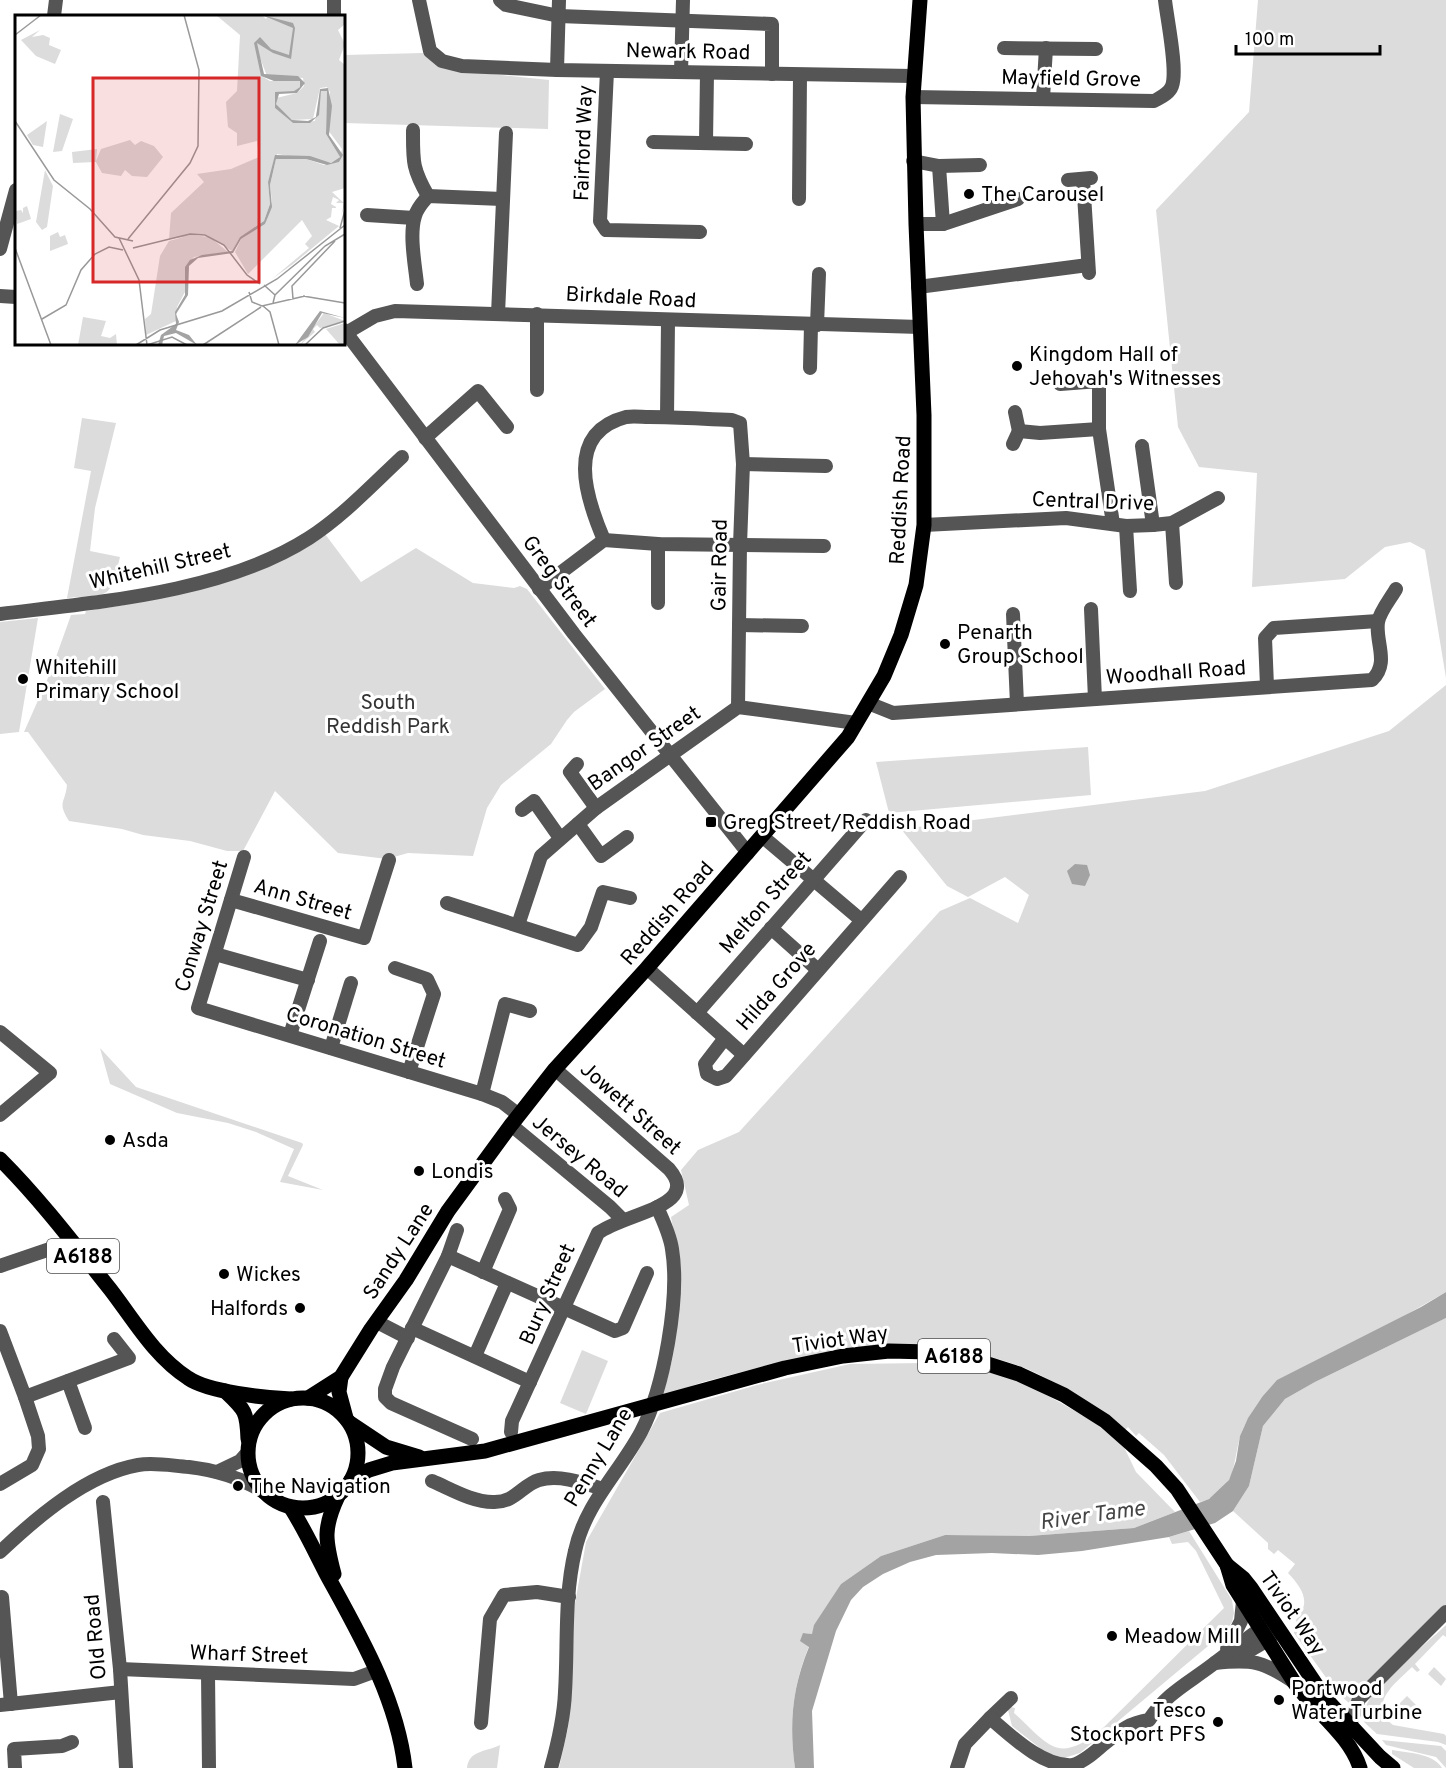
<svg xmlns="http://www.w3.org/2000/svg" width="1446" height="1768" viewBox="0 0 1446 1768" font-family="Overpass,sans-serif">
<rect width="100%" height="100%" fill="#fff"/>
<!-- green -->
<g fill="#dcdcdc">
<path d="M1258,0H1446V678L1425,550L1410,542L1385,547L1345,579L1252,587L1257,473L1199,467L1178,427L1156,210L1249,112Z"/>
<path d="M423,53L445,69L549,80L548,129L344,123V55Z"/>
<path d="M82,418L116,423L95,508L90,551L120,557C109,601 111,594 67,598L91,471L74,468Z"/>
<path d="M325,534L361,582L416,548L473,583L514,588L520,586L527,589L605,689L574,712L567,720L551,744L501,785L487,808L473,856L408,853L387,859L338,853L275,791L243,851H227L190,841L143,835L122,829L69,821C57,802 65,804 67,785L28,732H24L51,671L71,615L85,614L86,611L125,605L258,571L290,556Z"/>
<path d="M38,618L19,732L0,734V622Z"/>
<path d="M1446,685V1292L1262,1397C1254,1409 1246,1420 1241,1434C1232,1461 1238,1492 1200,1502L1164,1455L1139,1433L1136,1436L1128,1427L1125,1430C1096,1410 1068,1388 1036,1373C1008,1360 977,1353 947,1348L765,1366L703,1382L663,1396L673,1356L680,1266L671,1217L689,1205L681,1170L698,1150L739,1132L940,911L970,898L1018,923L1029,895L1005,877L968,897L947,886L901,829L1205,791L1389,731Z"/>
<path d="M1088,747L1091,795L889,813L876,762Z"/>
<path d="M100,1048L136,1087L302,1143L303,1145L288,1176L323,1190L280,1182L294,1149L256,1132L228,1123L177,1113L110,1084Z"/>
<path d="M1446,1318V1606L1351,1705L1335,1690L1294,1633V1628L1297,1625L1296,1620C1312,1602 1302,1588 1288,1573L1295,1564L1278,1550L1274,1554L1268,1549V1543L1233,1511L1249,1486L1263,1426L1285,1399L1315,1382Z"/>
<path d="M582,1350L608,1361L586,1414L560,1403Z"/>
<path d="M925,1363L979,1370L1020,1380L1091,1420L1123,1445L1136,1472L1175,1512L1134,1528L1029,1536L945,1535L881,1556L841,1584L812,1634L803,1633L809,1646C792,1688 789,1724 795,1768H559L568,1728L572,1685L574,1609L586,1542L660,1413L757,1385L850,1364Z"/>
<path d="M1189,1531L1232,1600L1234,1613L1232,1622L1226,1631L1080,1753L1064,1758L1045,1752L1012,1726L1008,1710L1011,1707L1015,1708L1014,1713C1050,1746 1057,1765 1102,1729L1224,1608L1196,1551L1188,1542L1172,1544L1169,1537Z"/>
<path d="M1446,1625V1637L1443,1635L1415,1664L1420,1670L1417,1672L1412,1667C1396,1683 1367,1703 1393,1725L1444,1734L1446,1736V1745L1438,1742L1377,1734L1364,1722C1363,1714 1365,1707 1369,1700C1386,1675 1424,1646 1446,1625Z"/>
<path d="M1434,1667L1446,1679L1441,1686L1428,1674Z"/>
<path d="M1407,1696L1418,1707L1407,1713L1399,1707L1400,1703Z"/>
<path d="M1382,1740L1441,1746L1446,1751V1768L1436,1757L1386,1745Z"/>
<path d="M500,1745L497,1768H467C469,1750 486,1752 500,1745Z"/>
<path d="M1392,1750C1408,1753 1433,1753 1442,1768H1414L1392,1754Z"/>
</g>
<!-- water -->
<g fill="#a3a3a3">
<path d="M1075,864L1087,865L1090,875L1085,886L1072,884L1067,871Z"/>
<path d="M1446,1292V1318L1315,1382L1285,1399L1263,1426L1249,1486L1233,1511L1215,1523L1169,1537L1082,1551L1038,1555L992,1553L936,1555L910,1562L883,1574L863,1587L851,1600L836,1631L812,1711L814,1768H795C789,1724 792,1688 809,1647L800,1641L803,1633L812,1634L814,1625L841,1584L881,1556L945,1535L1029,1536L1134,1528L1209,1499L1229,1480L1236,1461L1240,1436L1248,1418L1262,1397L1277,1380L1421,1307Z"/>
</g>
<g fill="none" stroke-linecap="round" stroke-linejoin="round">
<!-- minor -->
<g stroke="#555" stroke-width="14">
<path d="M419,0L430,51L442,61L462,66L557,70L913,76"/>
<path d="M500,0L506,5L559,16L772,24V74"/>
<path d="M54,16L56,0"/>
<path d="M334,16V0"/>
<path d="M1004,48L1096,49"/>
<path d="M557,70L559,0"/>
<path d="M607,71L600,221L606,230L700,232"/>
<path d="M681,72L683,0"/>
<path d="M913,97L1154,101C1161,97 1169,94 1172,86C1178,70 1167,19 1165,0"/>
<path d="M1043,98L1046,48"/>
<path d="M413,130C413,161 412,168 428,196"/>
<path d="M653,142L746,144"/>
<path d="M706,142L707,73"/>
<path d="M913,161L939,166L980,165"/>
<path d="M939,166L943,224"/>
<path d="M1083,179L1089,273"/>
<path d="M1068,180L1091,178"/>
<path d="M799,199L800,75"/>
<path d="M367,215L414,218"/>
<path d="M916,224H943L1018,199"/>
<path d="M0,249L16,190"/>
<path d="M417,284C415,265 409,234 415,216C417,208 423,202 428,196L502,199"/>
<path d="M918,287L1088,265"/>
<path d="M0,296L16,297"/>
<path d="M498,314L506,133"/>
<path d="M537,314V390"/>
<path d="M817,325L819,274"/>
<path d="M344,330L574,634L748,853"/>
<path d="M346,333L375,316L395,311C570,317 745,323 920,327"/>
<path d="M810,368L811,325"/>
<path d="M1060,384L1099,381V429L1113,524"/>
<path d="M1015,412L1019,431"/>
<path d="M667,417L668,321"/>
<path d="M425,438L478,391L507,427"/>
<path d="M1013,444L1019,431L1040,433L1099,429"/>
<path d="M1142,446L1153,525"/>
<path d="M743,464L826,466"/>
<path d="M1172,523L1176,583"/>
<path d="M924,525L1066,518L1126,526L1153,525L1172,523L1218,498"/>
<path d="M1126,526L1130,591"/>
<path d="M604,540C586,498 564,433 626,417C633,416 642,417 649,417C677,417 704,419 732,420L740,423L743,464L740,545L738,707"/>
<path d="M539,589L604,540L658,544L824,546"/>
<path d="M658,603V544"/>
<path d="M1091,609L1095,699"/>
<path d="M0,614C98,602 223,593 309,538C343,516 372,485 402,457"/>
<path d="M1013,614L1017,704"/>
<path d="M739,625L802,626"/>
<path d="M1267,686L1265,638L1274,628L1378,621"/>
<path d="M868,703L893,713L1372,680C1390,663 1375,642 1378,622C1380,611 1391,598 1396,589"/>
<path d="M577,764L570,772L596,808"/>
<path d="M522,810L534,801L560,838"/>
<path d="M578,824L601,856L627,837"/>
<path d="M762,836L861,920"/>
<path d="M244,857L198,1008L482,1094L502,1102L519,1115"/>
<path d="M231,900L364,938L389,860"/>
<path d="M447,903L578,945L591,927L603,892L630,898"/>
<path d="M518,925L541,856L596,808L738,707L856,723"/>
<path d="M771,928L818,970"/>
<path d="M215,954L308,980"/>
<path d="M395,968L427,979L434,994L409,1072"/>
<path d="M647,968L744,1055"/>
<path d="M697,1013L866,820"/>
<path d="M0,1032L50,1073L0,1115"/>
<path d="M290,1035L320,941"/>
<path d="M725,1038L705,1064L707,1074L717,1079L726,1076L900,877"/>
<path d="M331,1048L351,983"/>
<path d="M482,1094L505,1004L530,1011"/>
<path d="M511,1125L610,1207L622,1219"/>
<path d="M457,1230L448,1256L393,1367L385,1389V1397L391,1403L472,1439"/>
<path d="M448,1256L615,1331L623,1328L647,1273"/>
<path d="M0,1266L50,1249"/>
<path d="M483,1272L510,1209L505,1199"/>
<path d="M377,1322L408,1338"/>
<path d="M412,1328L530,1382"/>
<path d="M0,1331L25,1397L38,1436L39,1449L32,1465L0,1484"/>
<path d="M475,1356L507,1283"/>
<path d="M68,1381L85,1428"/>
<path d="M25,1397L129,1358L114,1339"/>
<path d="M511,1432L512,1421L598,1233C617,1219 662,1211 674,1195C681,1185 675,1176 669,1169L555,1069"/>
<path d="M217,1472L240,1461L247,1453"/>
<path d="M432,1481C451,1489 472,1502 493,1502C515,1503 522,1485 539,1480C559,1474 584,1483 603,1489"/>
<path d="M103,1502L120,1669L126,1768"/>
<path d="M0,1552C37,1517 87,1474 138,1465C154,1462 173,1466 189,1467C215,1470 239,1477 262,1491"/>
<path d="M2,1597L11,1704"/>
<path d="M1227,1649L1241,1621L1243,1601"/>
<path d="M1232,1661L1261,1644L1276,1632"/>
<path d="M1215,1663C1252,1659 1263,1661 1294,1682"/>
<path d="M120,1669L354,1679L376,1671"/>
<path d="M208,1674L209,1768"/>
<path d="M0,1705L121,1692"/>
<path d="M990,1718L1011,1698"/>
<path d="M481,1723L490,1619L504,1595L537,1592L569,1597"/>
<path d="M1350,1725L1359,1699L1446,1612"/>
<path d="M15,1768L14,1749L62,1746L72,1742"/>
<path d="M551,1768C558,1743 564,1718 565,1692C568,1645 564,1597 575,1551C585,1504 619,1473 641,1432C664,1388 680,1298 672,1249C670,1235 663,1220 657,1207"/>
<path d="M957,1768L965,1744L990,1718C1011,1736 1044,1768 1073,1765C1085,1761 1095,1752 1104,1744C1121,1730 1127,1724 1149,1720C1167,1693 1187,1684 1212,1665C1231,1651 1249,1636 1269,1623"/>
</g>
<!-- major -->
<g stroke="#000" stroke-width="15">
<path d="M0,1159C40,1199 75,1245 110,1289C134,1320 154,1356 188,1378C208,1392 266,1398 291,1399"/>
<path d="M341,1377L339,1392L346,1418"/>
<path d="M225,1391C245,1410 247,1411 248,1439"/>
<circle cx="303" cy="1453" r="55"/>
<path d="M308,1398L341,1377L371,1329L406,1280L448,1211L511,1125L555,1069L647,968L848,737L884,676L901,635L916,585L924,525V415L916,224L913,97L920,0"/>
<path d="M350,1423L386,1447L419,1457"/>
<path d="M351,1480L369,1470L392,1463L485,1451L785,1368L843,1356L889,1351L930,1352L975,1360L1019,1374L1064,1395L1105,1421L1156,1466L1177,1489L1227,1565L1233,1585L1294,1682C1314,1711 1350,1735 1360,1768"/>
<path d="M291,1508C305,1530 316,1554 328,1577C361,1637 397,1699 405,1768"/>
<path d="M1227,1565L1243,1578L1251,1588L1325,1698L1380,1757L1393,1768"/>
<path d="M334,1574C325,1540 323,1528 338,1496"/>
</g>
</g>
<!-- markers -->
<g fill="#000" stroke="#fff" stroke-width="2">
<circle cx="969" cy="194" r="6"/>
<circle cx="1017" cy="366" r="6"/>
<circle cx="945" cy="644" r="6"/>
<circle cx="23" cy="679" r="6"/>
<rect x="705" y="816" width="12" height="12" rx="3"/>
<circle cx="110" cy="1140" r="6"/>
<circle cx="419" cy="1171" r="6"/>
<circle cx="224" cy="1274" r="6"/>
<circle cx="300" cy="1308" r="6"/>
<circle cx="238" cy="1486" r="6"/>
<circle cx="1112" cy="1636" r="6"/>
<circle cx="1279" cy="1700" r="6"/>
<circle cx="1218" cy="1722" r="6"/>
</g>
<g text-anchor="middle" stroke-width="6" stroke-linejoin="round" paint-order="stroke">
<!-- shield labels -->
<g fill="#fff" stroke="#4c4c4c" stroke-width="1.5">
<rect x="47" y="1239" width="72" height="34" rx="4.5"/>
<rect x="918" y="1339" width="72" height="34" rx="4.5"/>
</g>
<g font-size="20" font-weight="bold" fill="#000">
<text x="83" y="1263">A6188</text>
<text x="954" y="1363">A6188</text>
</g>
<!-- street labels -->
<g font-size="21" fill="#000" stroke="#fff">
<text transform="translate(688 51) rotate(1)" y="7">Newark Road</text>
<text transform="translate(1071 78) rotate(1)" y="7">Mayfield Grove</text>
<text transform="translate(583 143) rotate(-88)" y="7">Fairford Way</text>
<text transform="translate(631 297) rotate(3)" y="7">Birkdale Road</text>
<text transform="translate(900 500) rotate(-87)" y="7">Reddish Road</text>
<text transform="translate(1093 501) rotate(2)" y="7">Central Drive</text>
<text transform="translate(719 565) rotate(-89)" y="7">Gair Road</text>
<text transform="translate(160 566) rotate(-13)" y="7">Whitehill Street</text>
<text transform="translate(560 581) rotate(53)" y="7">Greg Street</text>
<text transform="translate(1176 672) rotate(-4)" y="7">Woodhall Road</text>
<text transform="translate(644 748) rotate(-35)" y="7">Bangor Street</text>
<text transform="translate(303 899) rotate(16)" y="7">Ann Street</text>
<text transform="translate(765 902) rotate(-49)" y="7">Melton Street</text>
<text transform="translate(667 913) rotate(-49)" y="7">Reddish Road</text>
<text transform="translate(201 926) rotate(-73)" y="7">Conway Street</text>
<text transform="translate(776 986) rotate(-49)" y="7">Hilda Grove</text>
<text transform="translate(366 1037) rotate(17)" y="7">Coronation Street</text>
<text transform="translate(631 1108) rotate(42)" y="7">Jowett Street</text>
<text transform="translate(580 1156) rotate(40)" y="7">Jersey Road</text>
<text transform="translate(398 1251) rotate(-57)" y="7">Sandy Lane</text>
<text transform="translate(547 1294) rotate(-66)" y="7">Bury Street</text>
<text transform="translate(840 1339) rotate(-8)" y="7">Tiviot Way</text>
<text transform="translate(598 1457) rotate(-59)" y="7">Penny Lane</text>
<text transform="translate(1293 1613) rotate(55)" y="7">Tiviot Way</text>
<text transform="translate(95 1637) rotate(-95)" y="7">Old Road</text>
<text transform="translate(249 1654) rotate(2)" y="7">Wharf Street</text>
</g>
<!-- poi labels -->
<g font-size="21" fill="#000" stroke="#fff" text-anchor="start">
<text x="981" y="201">The Carousel</text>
<text x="1029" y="361">Kingdom Hall of<tspan x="1029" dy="24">Jehovah's Witnesses</tspan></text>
<text x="957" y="639">Penarth<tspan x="957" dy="24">Group School</tspan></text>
<text x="35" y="674">Whitehill<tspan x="35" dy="24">Primary School</tspan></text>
<text x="723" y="829">Greg Street/Reddish Road</text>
<text x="122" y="1147">Asda</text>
<text x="431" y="1178">Londis</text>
<text x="236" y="1281">Wickes</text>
<text x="288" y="1315" text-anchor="end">Halfords</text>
<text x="250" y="1493">The Navigation</text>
<text x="1124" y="1643">Meadow Mill</text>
<text x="1291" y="1695">Portwood<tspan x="1291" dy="24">Water Turbine</tspan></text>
<text x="1206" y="1717" text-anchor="end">Tesco<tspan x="1206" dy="24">Stockport PFS</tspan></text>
</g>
<!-- park labels -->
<g font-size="21" fill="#333" stroke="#fff">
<text x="388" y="709">South<tspan x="388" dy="24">Reddish Park</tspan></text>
</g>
<!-- water labels -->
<g font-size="22" font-style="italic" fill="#444" stroke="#fff">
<text transform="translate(1092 1514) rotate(-8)" y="8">River Tame</text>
</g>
</g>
<!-- overview -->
<g transform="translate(15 15)">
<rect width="330" height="330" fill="#fff"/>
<path d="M201,0H247L251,4L253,0H330V9L323,15L330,29L324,45L330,50V173L317,177L330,189L326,201L329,188H321L324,185L318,182L316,189L321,192V193H317L316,202L311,205L324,211L278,249L257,264L294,233L290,229L297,221L287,205L233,259L220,237L226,224L250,209L257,187L255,170L261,144H291L309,150L324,147L327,134L313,115L315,77L312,72L305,73L298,104L277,105L261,89V83L282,78L289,71L288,63L252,61L245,43L246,61L255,66H286L285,72L278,77H260V93L278,108L300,106L306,76H312L311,119L325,142L316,148L262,139L253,167L255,189L249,206L225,222L217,236L190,219L154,224L156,198L189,167L182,159L216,154L244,142L242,126L222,131V118L213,112L211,87L222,76L225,20ZM25,15L17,22L28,20L35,23L34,30L46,35L40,49L21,41L6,25ZM45,99L58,104L47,136L38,137ZM32,106L28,132L18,130L12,120ZM115,125L120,130L126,126L139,131L148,142L132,162L117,161L110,155L106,161L87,158L81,147L58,148L57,137L82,134L81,146L86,134ZM30,155L38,171L32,212L27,215L21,207ZM12,191L16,204L2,209L0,196L6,195L8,198V193ZM43,217L45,222L50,220L53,229L35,236V221ZM176,220L195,222L213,237L179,242L171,251V275L162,292L161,306L131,320L130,304L136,299L145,241L154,226ZM309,298L330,306L305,313L302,310L298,314L300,317L285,330ZM68,302L91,306L86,321L95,323L101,319L102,330H63ZM330,308V330H325L311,314Z" fill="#dcdcdc"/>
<path d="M247,0L278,8L280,13L276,44L258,38L242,28L249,59L283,61L290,68L282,78L264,79L261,89L277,105L293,106L301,102L305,74L313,73L317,91L314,120L328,140L324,147L312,150L291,144H261L255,170L257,192L250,209L226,224L218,238L183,243L174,251L173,280L161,299L164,307L161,315L174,320L182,330L161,318L149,321L147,330H143L146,320L161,309L160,297L170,280V252L175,245L187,240L217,236L225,222L249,206L255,189L253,167L260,140L295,141L316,148L325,142L311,119L312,76H306L304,100L295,108H278L260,93V77L279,76L285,72V66H259L246,61L239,28L245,22L256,34L274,40L278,13ZM305,296L330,303L307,298L293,322L280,330Z" fill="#a3a3a3"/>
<path fill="none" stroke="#999" stroke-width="1.5" d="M0,20L26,0M0,106L39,165L75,194L100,222L118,226M325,213L330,195M104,223L124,265L132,330M113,224L175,148L183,131L184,55L169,0M0,233L36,330M118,233L175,219L190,220L209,230L232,260L245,269M249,270L260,280L258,288M234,277L237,287L247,291L290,281M260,280L310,231L330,219M288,281L330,288M278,284L277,271L320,226M248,291L255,297L264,330M27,304L51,290L66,255L80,239L94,232L108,235M121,330L145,315L207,296L262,264L330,210M132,330L157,322L172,330M188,330L246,292M290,330L308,313L330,306"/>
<path fill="#d62828" fill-opacity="0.15" stroke="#d62828" stroke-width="3" d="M78,63H244V267H78Z"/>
<rect width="330" height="330" fill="none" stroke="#000" stroke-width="3"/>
</g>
<!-- scale -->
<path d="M1236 45v9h144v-9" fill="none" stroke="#000000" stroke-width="3"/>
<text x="1245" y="45" font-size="18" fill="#000000" stroke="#ffffff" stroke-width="4.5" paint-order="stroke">100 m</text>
</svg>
